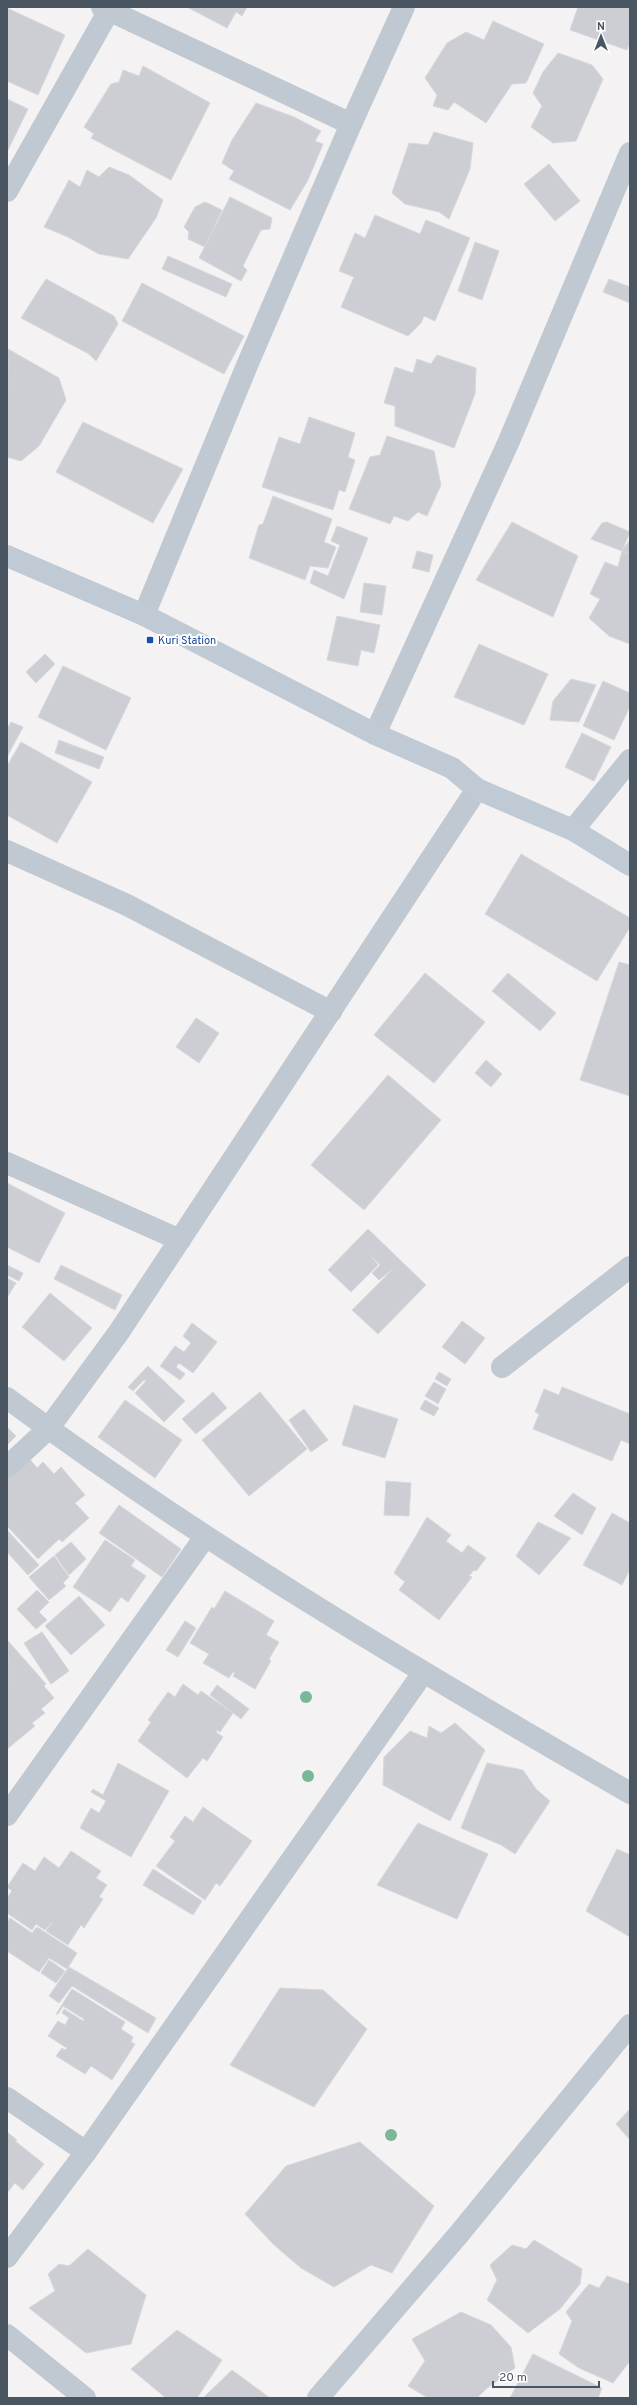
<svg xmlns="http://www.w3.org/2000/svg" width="637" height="2405" viewBox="0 0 637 2405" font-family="Overpass,sans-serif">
<rect width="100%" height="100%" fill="#f4f2f2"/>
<!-- building -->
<g fill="#ccced4" stroke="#d6d8dd">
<path d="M187,7H247L242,16L236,12L227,28Z"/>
<path d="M578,7H630V41L627,50L570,30Z"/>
<path d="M7,8L65,35L38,95L7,81Z"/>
<path d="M493,21L544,44L526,83L512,84L486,123L454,102L448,110L433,106L437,95L425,78L447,43L466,32L484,40Z"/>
<path d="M558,53L592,65L603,79L576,141L553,143L531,127L542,106L533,93L543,72Z"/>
<path d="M143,66L210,103L171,180L91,138L94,134L84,127L111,84L119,82L123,70L139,76Z"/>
<path d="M7,99L28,109L7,152Z"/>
<path d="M256,103L294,117L321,131L315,141L323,144L308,180L290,210L229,179L234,171L222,163L232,140Z"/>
<path d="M434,132L473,143L470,169L449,219L439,212L405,204L392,193L409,143L428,145Z"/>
<path d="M549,164L580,201L555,221L524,184Z"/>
<path d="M109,167L129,175L163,200L156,218L128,259L99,254L68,237L44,227L69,180L80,187L87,170L99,177Z"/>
<path d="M230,197L272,218L270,229L261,230L243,266L247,270L241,281L199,258Z"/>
<path d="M205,202L222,210L205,247L188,239L189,232L184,227L195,207Z"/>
<path d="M375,215L420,234L426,220L470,238L435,321L424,316L421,323L408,336L341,307L354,277L339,271L355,233L365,238Z"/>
<path d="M475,242L499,251L482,300L458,291Z"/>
<path d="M168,256L232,284L226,297L162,269Z"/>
<path d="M46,279L114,316L118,324L96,361L89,354L21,318Z"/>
<path d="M609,279L630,287V303L603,292Z"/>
<path d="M142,283L244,336L224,374L122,321Z"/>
<path d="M8,349L59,378L66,400L39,446L21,461L7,457Z"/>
<path d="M437,355L476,368L475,394L454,448L395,426V406L384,403L395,367L413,373L417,359L431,364Z"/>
<path d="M309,417L355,433L348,457L355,460L345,492L339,490L333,510L262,487L279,437L300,444Z"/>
<path d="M83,422L183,469L153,523L56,472Z"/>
<path d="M387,436L434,451L441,485L427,516L418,512L408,521L394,516L390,524L349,509L370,457L380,455Z"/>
<path d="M273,496L332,519L324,542L336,547L328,568L310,566L305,580L249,558L259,525L263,524Z"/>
<path d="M512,522L578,556L553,617L476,580Z"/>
<path d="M607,522L630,532L622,551L591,539L602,523Z"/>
<path d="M337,526L368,538L344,599L310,583L314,570L328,576L340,545L331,541Z"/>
<path d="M630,540V554L622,551Z"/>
<path d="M417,551L433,555L429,572L412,568Z"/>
<path d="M622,551L630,554V644L609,636L589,618L600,599L590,594L605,562L618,567Z"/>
<path d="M364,583L386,586L382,615L360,612Z"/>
<path d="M337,616L380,625L374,653L361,650L358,666L327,660Z"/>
<path d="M479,644L548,674L524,725L454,697Z"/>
<path d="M45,654L55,664L36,683L26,672Z"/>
<path d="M63,666L131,698L106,750L38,717Z"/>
<path d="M571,679L596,685L579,722L550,720L553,701Z"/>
<path d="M603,681L630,693V706L614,740L583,726Z"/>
<path d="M11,722L23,727L7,757V729Z"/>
<path d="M582,733L611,747L594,781L565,767Z"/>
<path d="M59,740L104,757L99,769L55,753Z"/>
<path d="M21,742L92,782L57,843L7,815V766Z"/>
<path d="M521,854L630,918V927L597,981L485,914Z"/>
<path d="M619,962L630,965V1096L580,1080Z"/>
<path d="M425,973L485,1022L434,1083L374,1035Z"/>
<path d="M508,973L556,1013L540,1031L492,991Z"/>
<path d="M196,1018L219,1033L199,1063L176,1047Z"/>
<path d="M486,1060L502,1074L491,1087L475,1073Z"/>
<path d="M388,1075L441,1120L364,1210L311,1165Z"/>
<path d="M7,1183L65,1213L39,1263L7,1247Z"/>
<path d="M368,1229L426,1285L378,1334L352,1310L394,1268L379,1280L372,1273L380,1265L370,1255L378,1265L351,1292L328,1270Z"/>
<path d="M7,1265L23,1273L19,1281L7,1275Z"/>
<path d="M61,1265L122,1295L115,1310L54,1279Z"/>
<path d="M7,1278L16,1283L7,1298Z"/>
<path d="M50,1293L92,1328L64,1361L22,1327Z"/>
<path d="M462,1321L485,1338L465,1364L442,1347Z"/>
<path d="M192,1323L217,1342L193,1373L179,1363L176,1367L185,1374L180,1380L160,1366L175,1346L184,1352L191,1343L183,1336Z"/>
<path d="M148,1366L185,1401L164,1422L135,1393L146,1381L144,1380L133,1391L128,1387Z"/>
<path d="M439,1372L451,1379L447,1386L435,1379Z"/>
<path d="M434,1382L446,1389L438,1404L425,1396Z"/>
<path d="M562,1387L630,1414V1444L621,1440L612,1461L533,1429L539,1414L535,1412L544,1389L559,1395Z"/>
<path d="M213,1392L227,1408L196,1434L182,1419Z"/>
<path d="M260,1392L307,1449L249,1496L202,1440Z"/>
<path d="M125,1400L182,1440L155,1478L98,1437Z"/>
<path d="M425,1400L439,1408L434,1416L420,1409Z"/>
<path d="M354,1405L398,1419L385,1458L342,1445Z"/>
<path d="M304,1409L328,1440L311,1452L289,1420Z"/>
<path d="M7,1427L16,1436L7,1445Z"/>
<path d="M29,1458L37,1468L43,1462L54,1474L61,1467L85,1495L75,1503L89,1518L62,1542L59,1539L38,1559L7,1526V1478Z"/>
<path d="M386,1481L411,1483L409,1516L384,1515Z"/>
<path d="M573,1493L596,1508L582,1535L554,1516Z"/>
<path d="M119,1505L181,1549L162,1577L99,1533Z"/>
<path d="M612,1513L630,1523V1569L622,1585L583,1565Z"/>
<path d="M427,1517L451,1535L446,1541L462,1553L468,1545L486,1558L476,1571L474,1570L469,1576L472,1577L439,1620L399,1590L405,1582L394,1573Z"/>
<path d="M538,1522L571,1538L539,1575L516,1556Z"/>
<path d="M7,1530L39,1565L28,1575L7,1552Z"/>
<path d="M105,1540L135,1560L131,1566L146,1576L128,1602L121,1597L110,1612L73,1587Z"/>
<path d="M71,1542L86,1559L69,1575L55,1555Z"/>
<path d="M54,1556L69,1577L63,1583L66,1586L49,1600L29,1577Z"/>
<path d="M37,1590L49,1602L39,1612L47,1620L36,1629L17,1609Z"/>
<path d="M225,1591L274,1621L266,1635L279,1642L269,1659L271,1661L255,1689L233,1676L235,1673L233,1672L229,1678L203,1663L209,1654L190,1643L212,1607L214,1609Z"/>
<path d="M79,1596L105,1625L71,1655L45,1626Z"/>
<path d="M185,1621L196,1628L178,1657L166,1650Z"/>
<path d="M42,1632L69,1671L51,1684L24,1643Z"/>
<path d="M8,1641L46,1684L44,1686L54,1698L41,1709L45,1713L32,1723L35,1726L7,1749Z"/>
<path d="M183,1684L198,1695L201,1691L233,1713L220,1732L217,1730L216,1732L223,1737L207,1761L203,1758L187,1778L138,1741L151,1722L148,1720L168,1692L175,1697Z"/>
<path d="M217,1685L249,1709L241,1719L210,1695Z"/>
<path d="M455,1723L485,1750L450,1821L383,1785L384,1757L410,1731L427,1738L429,1726L441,1733Z"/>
<path d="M118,1763L169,1791L131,1857L80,1828L91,1808L99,1813L106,1801L91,1792L93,1789L103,1795Z"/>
<path d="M487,1763L523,1770L536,1789L550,1801L515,1854L501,1845L461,1828Z"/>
<path d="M203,1807L252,1841L220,1886L216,1883L205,1900L156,1866L175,1841L170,1837L185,1816L193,1822Z"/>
<path d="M418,1823L488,1854L457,1919L377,1885Z"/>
<path d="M617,1849L630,1855V1937L586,1911Z"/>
<path d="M71,1851L101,1871L96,1878L107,1885L99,1897L103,1899L84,1928L81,1925L68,1945L46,1931L52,1922L45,1930L36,1924L32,1930L7,1913V1898L12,1891L7,1887L23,1863L35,1871L44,1857L59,1868Z"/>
<path d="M153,1869L202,1901L193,1915L143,1885Z"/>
<path d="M10,1918L32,1933L37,1927L77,1953L67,1969L49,1958L39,1972L7,1951V1922Z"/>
<path d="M49,1960L65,1971L56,1983L41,1973Z"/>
<path d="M69,1967L156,2018L148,2033L72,1986L59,2003L49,1996Z"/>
<path d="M280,1988L323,1990L367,2029L314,2107L230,2065Z"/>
<path d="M72,1989L125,2022L121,2029L133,2037L131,2042L135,2044L112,2080L91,2066L85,2074L56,2056L62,2048L65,2050L67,2048L48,2036L58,2021L65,2025L69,2018L62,2013L64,2009L83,2021L84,2019L63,2006L58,2014H56Z"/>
<path d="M630,2109V2140L616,2124Z"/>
<path d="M7,2132L17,2140L15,2141L44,2164L23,2190L15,2183L7,2193Z"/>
<path d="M360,2142L434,2206L392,2273L371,2265L334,2287L301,2268L273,2244L245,2214L286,2166Z"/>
<path d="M534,2240L582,2269L580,2284L560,2309L528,2333L487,2300L497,2280L490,2265L512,2245L526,2249Z"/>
<path d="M88,2249L146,2295L131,2344L86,2353L29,2308L55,2291L48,2274L59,2264L69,2266Z"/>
<path d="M607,2276L630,2284V2361L613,2383L579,2368L559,2354L572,2321L566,2312L589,2284L599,2288Z"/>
<path d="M461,2312L491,2325L511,2347L515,2368L486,2389L477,2398H428L408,2386L425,2361L412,2339Z"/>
<path d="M177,2330L222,2360L197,2398H166L131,2369Z"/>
<path d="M533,2354L602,2388L598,2398H510Z"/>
<path d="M232,2370L270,2398H203Z"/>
</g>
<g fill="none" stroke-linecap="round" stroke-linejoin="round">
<!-- street -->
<g stroke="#c0c9d1" stroke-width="22">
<path d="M102,7L351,124L248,363L144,615"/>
<path d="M351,124L404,7"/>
<path d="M7,191L111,7"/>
<path d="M375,734L509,441L630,153"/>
<path d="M573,830L630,760"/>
<path d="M7,851L127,905L331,1012"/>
<path d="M7,1163L180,1240"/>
<path d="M502,1367L630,1267"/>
<path d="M7,1398C205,1545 417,1670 630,1793"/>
<path d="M7,1467L48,1429L119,1332L477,789"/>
<path d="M7,1815L205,1537"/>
<path d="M7,2098L86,2152"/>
<path d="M7,2257L86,2152L423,1673"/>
<path d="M7,2335L85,2398"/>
<path d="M318,2398L459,2234L630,2025"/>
</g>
<!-- secondary -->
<path stroke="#c0cad5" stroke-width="22" d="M7,556L144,615L375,734L452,768L477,789L573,830L630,865"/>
</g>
<!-- trees -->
<g fill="#7ab698">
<circle cx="306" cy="1697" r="6"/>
<circle cx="308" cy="1776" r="6"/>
<circle cx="391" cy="2135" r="6"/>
</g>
<!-- markers -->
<rect fill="#1a4fb4" stroke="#fff" stroke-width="1.5" x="146" y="636" width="8" height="8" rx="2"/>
<g text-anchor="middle" stroke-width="4" stroke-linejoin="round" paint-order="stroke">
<!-- transit labels -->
<g font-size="11" fill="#164399" stroke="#fff" text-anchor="start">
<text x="158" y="644">Kuri Station</text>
</g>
</g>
<!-- border -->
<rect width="637" height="2405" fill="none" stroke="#495560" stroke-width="16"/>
<!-- north arrow -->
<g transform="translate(601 36)" stroke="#ffffff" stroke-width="3" paint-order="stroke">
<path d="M0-3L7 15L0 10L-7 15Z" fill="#495560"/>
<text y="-6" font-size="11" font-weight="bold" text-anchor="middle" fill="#495560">N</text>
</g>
<!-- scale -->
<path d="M493 2381v6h106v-6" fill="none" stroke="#495560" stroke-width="2"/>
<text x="499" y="2381" font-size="12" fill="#495560" stroke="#ffffff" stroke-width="3" paint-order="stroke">20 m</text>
</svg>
